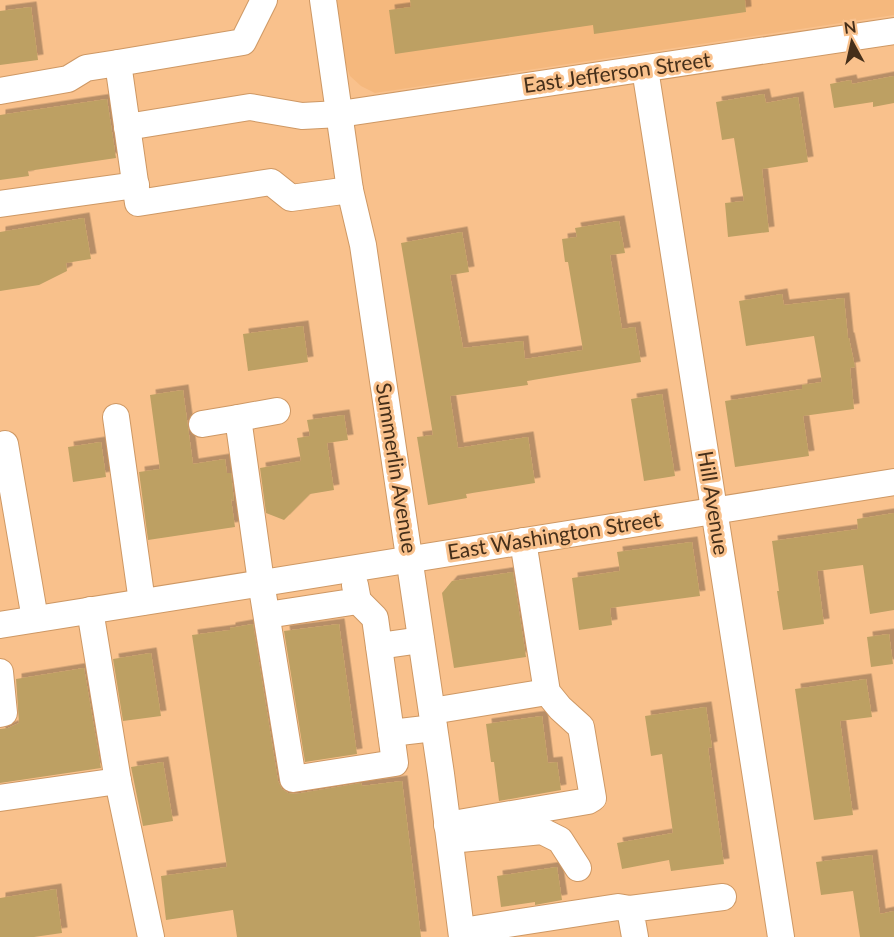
<svg xmlns="http://www.w3.org/2000/svg" width="894" height="937" viewBox="0 0 894 937" font-family="Lato,sans-serif">
<defs>
<filter id="shadow"><feDropShadow dx="5.5" dy="-5.5" stdDeviation="0" flood-color="#0004"/></filter>
</defs>
<rect width="100%" height="100%" fill="#f9c18c"/>
<!-- built -->
<path fill="#f5b87d" d="M336,0H894V15L375,93L361,86L350,76L344,59Z"/>
<!-- building -->
<g fill="#bda064" filter="url(#shadow)">
<path d="M410,0H745L746,12L594,34L593,25L395,54L389,10L411,7Z"/>
<path d="M31,7L38,60L0,65V11Z"/>
<path d="M894,76V103L873,107V102L834,108L830,84L851,80L852,84Z"/>
<path d="M764,94L766,103L798,97L808,162L762,169L769,232L728,237L725,203L744,201L734,138L722,140L716,102Z"/>
<path d="M107,99L116,158L28,171L29,176L0,180V115Z"/>
<path d="M84,218L91,259L66,263L67,271L39,285L0,291V232Z"/>
<path d="M619,221L625,253L610,255L622,329L635,327L641,362L527,381L528,385L450,396L458,448L528,437L535,483L466,494L467,498L428,505L417,437L433,435L401,243L462,232L469,272L450,275L463,348L523,341L525,359L583,350L568,262H565L562,239L577,237L575,228Z"/>
<path d="M782,294L784,305L844,298L848,338H849L855,367L850,368L854,409L803,416L809,456L735,467L725,401L802,389V385L822,382L814,336L746,346L739,301Z"/>
<path d="M303,326L308,362L248,371L243,334Z"/>
<path d="M183,390L193,464L225,459L227,473H231L234,501L231,499L235,527L148,540L139,472L160,469L150,395Z"/>
<path d="M662,394L675,476L644,481L631,399Z"/>
<path d="M344,415L348,440L327,443L334,490L310,494L284,520L266,513L260,468L301,461L297,438L310,436L307,420Z"/>
<path d="M101,442L106,477L73,482L68,447Z"/>
<path d="M894,513V610L870,614L863,565L817,571L824,624L783,630L777,591H779L772,541L858,529L857,519Z"/>
<path d="M692,542L700,596L610,608L612,625L579,630L572,578L620,571L617,552Z"/>
<path d="M513,572L526,657L454,668L442,593L452,581Z"/>
<path d="M253,624L278,781L282,789L288,793L295,794L361,783L362,786L402,781L421,937H237L233,910L166,920L161,876L227,867L192,635L230,630V628Z"/>
<path d="M339,624L357,754L305,762L284,631Z"/>
<path d="M889,634L893,664L871,667L867,637Z"/>
<path d="M151,653L161,716L123,721L113,659Z"/>
<path d="M84,668L101,768L0,783V729L8,728L19,723L16,679Z"/>
<path d="M866,679L872,717L840,721L853,815L814,820L795,689Z"/>
<path d="M706,707L712,747L708,748L724,864L671,871L669,860L622,869L617,843L673,833L662,754L651,756L645,716Z"/>
<path d="M542,716L548,763L557,762L561,790L499,801L494,762H491L486,724Z"/>
<path d="M163,762L173,821L143,826L131,767Z"/>
<path d="M872,855L880,914L894,911V937H860L853,891L821,895L816,862Z"/>
<path d="M557,867L562,900L535,905V902L501,907L497,876Z"/>
<path d="M56,889L62,933L34,937H0V898Z"/>
</g>
<g fill="none" stroke-linecap="round" stroke-linejoin="round">
<defs>
<g id="minor">
<path d="M264,0L243,42L118,63L138,203L271,182L291,198L350,190"/>
<path d="M323,0L350,190L363,245L441,774L462,937"/>
<path d="M645,69L781,937"/>
<path d="M0,91L68,79L86,68L118,63"/>
<path d="M127,127L250,107L302,116L340,114L894,31"/>
<path d="M0,204L136,185"/>
<path d="M116,417L142,602"/>
<path d="M238,418L277,411"/>
<path d="M202,424L238,418L261,582L293,779L395,763L391,733L434,728"/>
<path d="M5,444L35,619"/>
<path d="M358,601L375,618L391,733"/>
<path d="M90,610L118,781L151,937"/>
<path d="M267,615L358,601L355,585"/>
<path d="M0,625L894,482"/>
<path d="M379,646L421,640"/>
<path d="M0,672L4,713L0,714"/>
<path d="M432,711L547,692"/>
<path d="M0,798L118,781"/>
<path d="M447,825L588,801L593,798L581,727L560,708L547,692L523,541"/>
<path d="M450,840L542,831L560,840L578,868"/>
<path d="M462,931L618,907L630,909"/>
<path d="M635,937L630,909L723,897"/>
</g>
</defs>
<!-- minor casing -->
<use href="#minor" stroke="#ce9864" stroke-width="28"/>
<!-- minor -->
<use href="#minor" stroke="#fff" stroke-width="26"/>
</g>
<g text-anchor="middle" stroke-width="6" stroke-linejoin="round" paint-order="stroke">
<!-- street labels -->
<g font-size="21" fill="#452f1a" stroke="#f9c18c">
<text transform="translate(617 73) rotate(-8)" y="7">East Jefferson Street</text>
<text transform="translate(396 468) rotate(81)" y="7">Summerlin Avenue</text>
<text transform="translate(713 503) rotate(81)" y="7">Hill Avenue</text>
<text transform="translate(554 536) rotate(-9)" y="7">East Washington Street</text>
</g>
</g>
<!-- north arrow -->
<g transform="translate(852 42) rotate(352)" stroke="#f9c18c" stroke-width="4.5" paint-order="stroke">
<path d="M0-4.5L10 22L0 15L-10 22Z" fill="#452f1a"/>
<text y="-9" font-size="16" font-weight="bold" text-anchor="middle" fill="#452f1a">N</text>
</g>
</svg>
